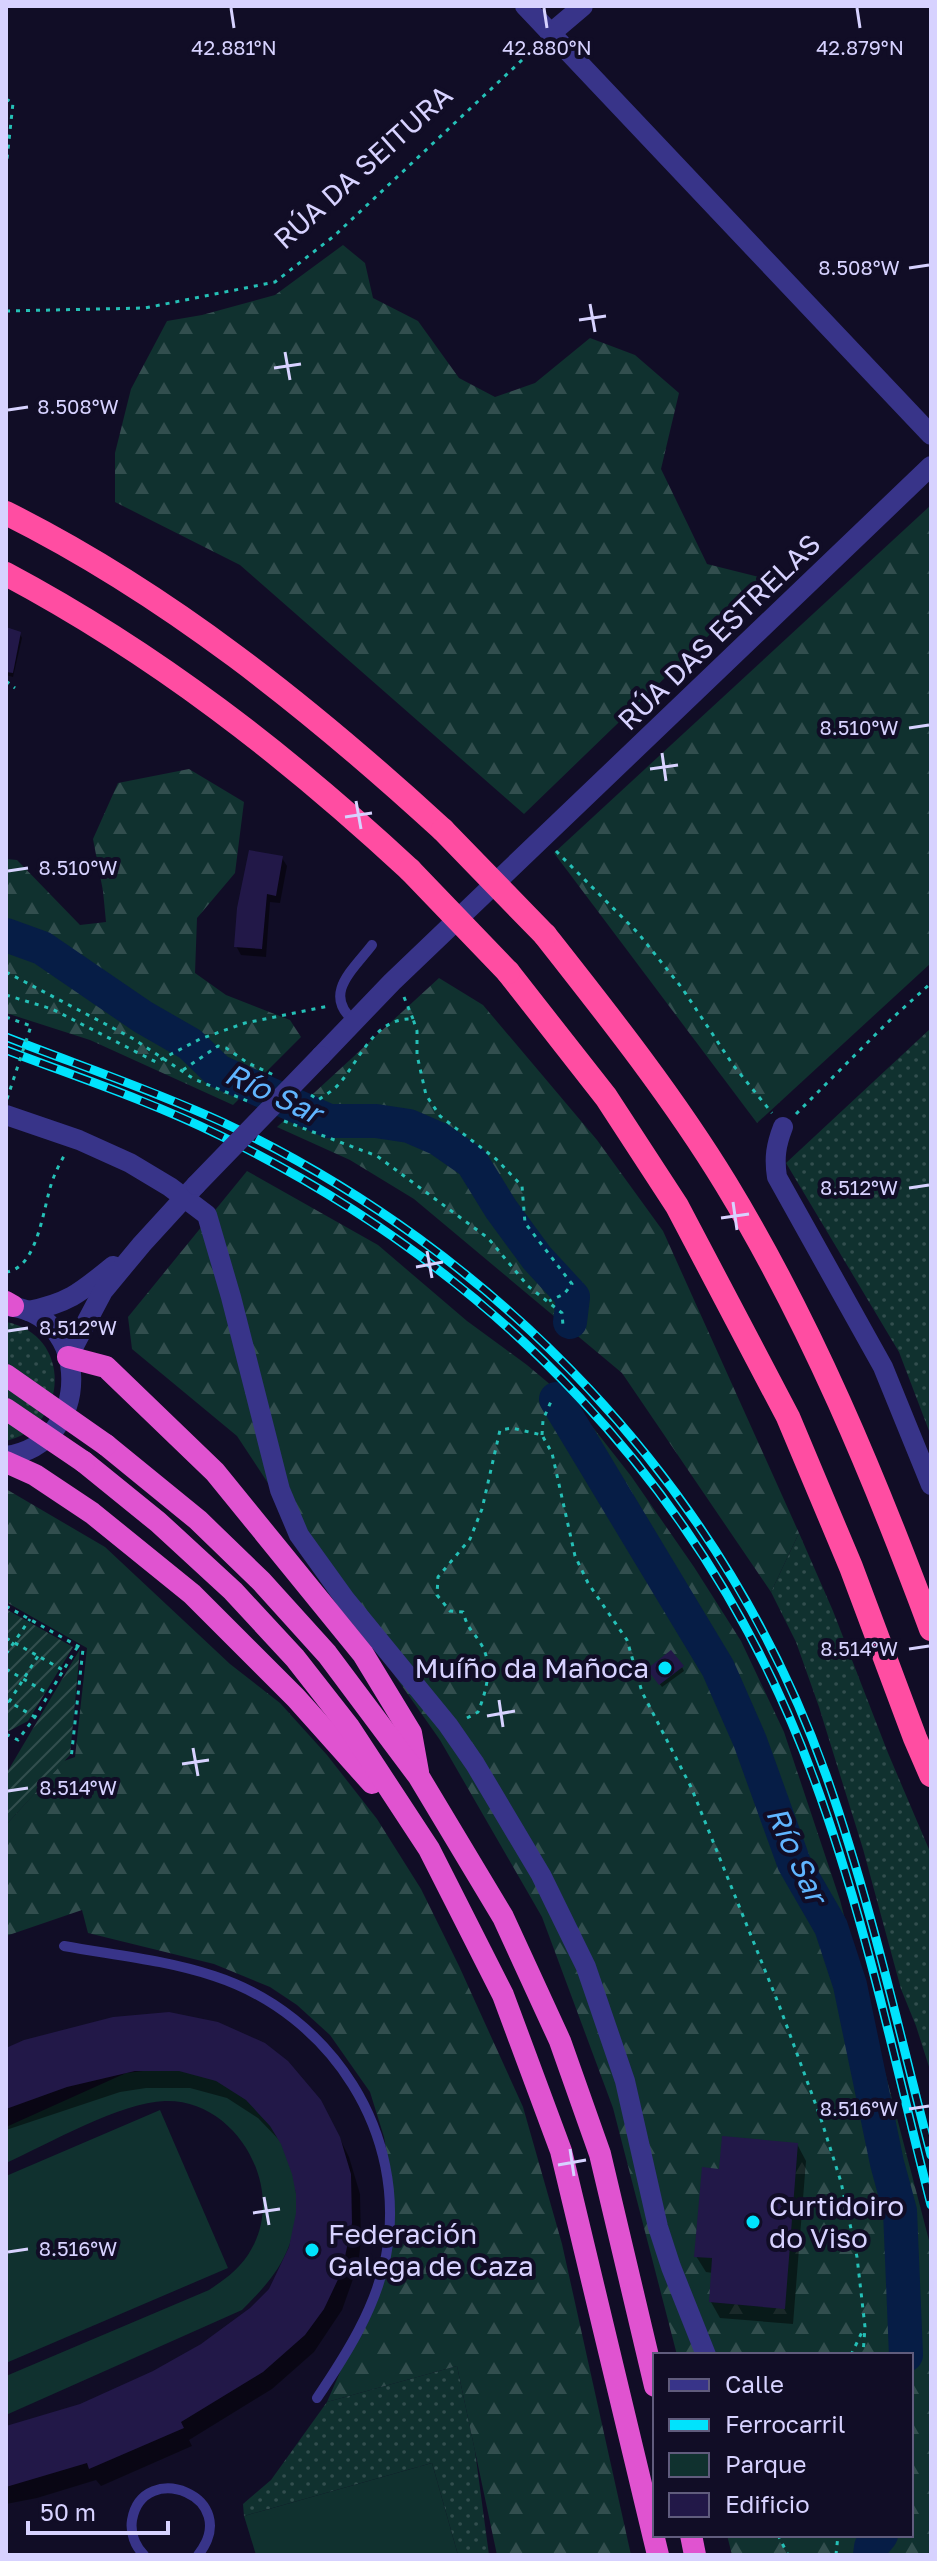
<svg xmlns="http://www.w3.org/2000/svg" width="937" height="2561" viewBox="0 0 937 2561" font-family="'Golos Text',sans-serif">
<defs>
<pattern id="grass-dots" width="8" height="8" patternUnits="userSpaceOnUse" patternTransform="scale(2)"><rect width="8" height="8" fill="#10312f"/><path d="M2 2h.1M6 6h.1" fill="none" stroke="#324e4e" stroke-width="1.8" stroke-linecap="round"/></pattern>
<pattern id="forest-firs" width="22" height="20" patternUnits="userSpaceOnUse" patternTransform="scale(2)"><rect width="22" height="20" fill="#10312f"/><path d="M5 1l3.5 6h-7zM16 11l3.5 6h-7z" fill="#324e4e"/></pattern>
<pattern id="garden-furrows" width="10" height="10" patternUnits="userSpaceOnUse" patternTransform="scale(2)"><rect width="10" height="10" fill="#10312f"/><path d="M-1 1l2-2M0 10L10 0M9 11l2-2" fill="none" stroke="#324e4e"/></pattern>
</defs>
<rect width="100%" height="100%" fill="#110d26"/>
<!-- grass -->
<g fill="url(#grass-dots)">
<path d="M931,1028V1436L899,1352L786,1163Z"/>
<path d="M6,1322C72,1334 70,1426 6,1441Z"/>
<path d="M799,1533L833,1611L888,1753L931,1854V2073L916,2026L901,1989L863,1849L819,1707L796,1642L771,1592Z"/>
<path d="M457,2366L475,2451L489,2555H458L432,2463L244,2516L243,2504L271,2480L327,2402Z"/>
</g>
<!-- forest -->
<g fill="url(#forest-firs)">
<path d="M343,245L365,263L373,298L418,321L459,378L495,397L535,383L590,338L635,355L679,393L661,469L707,564L767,579L524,814L240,565L115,502V453L131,389L167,321L202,315L275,295Z"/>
<path d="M931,505V963L757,1123L554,853Z"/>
<path d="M189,769L244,802L235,873L197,918L195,973L226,995L290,1020L301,1037L233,1105L90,1040L6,1013V859L17,860L80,925L106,922L103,891L93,839L118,783Z"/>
<path d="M439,978L483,1005L597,1140L663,1231L799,1533L771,1592L622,1373L414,1199L350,1160L277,1127Z"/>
<path d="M247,1171L378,1245L467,1321L527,1365L577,1407L631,1476L694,1567L741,1641L784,1732L840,1900L931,2248V2555H732L727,2535H911V2355H677L613,2108L542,1917L440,1740L395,1676L237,1436L132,1349L128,1317Z"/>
<path d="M6,1489L105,1547L230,1664L280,1703L327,1755L377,1819L421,1889L459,1966L523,2107L562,2244L631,2555H497L457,2366L327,2402L391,2255L392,2183L384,2137L370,2092L330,2035L297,2005L270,1987L214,1964L88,1933L82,1910L6,1936V1825L64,1761L75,1757L87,1648L6,1602Z"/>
</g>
<!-- park -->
<g fill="#10312f">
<path d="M168,2068C181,2070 197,2071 210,2076C274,2100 316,2180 289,2246C279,2272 262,2290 242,2310L6,2415V2376L209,2290C227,2278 242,2267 252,2248C286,2187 236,2099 165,2101C121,2102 48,2144 6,2163V2127L126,2073Z"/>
<path d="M160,2110L228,2268L6,2363V2176Z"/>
<path d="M432,2463L458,2555H256L244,2516Z"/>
</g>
<!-- garden -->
<g fill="url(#garden-furrows)">
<path d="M6,1609L73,1647L28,1721L9,1731L6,1729Z"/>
<path d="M80,1649L70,1755L6,1825V1774Z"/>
</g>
<!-- shadow -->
<g fill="#0007">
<path d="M6,629L20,634L22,638L13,677L6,675Z"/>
<path d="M282,858L287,866L280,903L270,902L266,957L241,955L236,946Z"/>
<path d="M682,1667L684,1671L662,1687L650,1670Z"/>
<path d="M114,2019L330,2119L349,2157L360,2194L361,2241L358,2265L342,2310L314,2352L272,2389L189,2440L192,2446L101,2486L96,2480L37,2498L6,2504V2428L80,2406L154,2373L231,2326L271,2290L291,2248L298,2213L294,2174L282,2143L258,2118L227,2098L190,2088H146L120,2092L6,2130V2050Z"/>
<path d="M797,2144L806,2161L793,2324L720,2318L711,2302L713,2273L706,2272L696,2256L721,2171Z"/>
</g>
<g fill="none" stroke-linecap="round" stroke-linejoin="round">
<!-- river -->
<g stroke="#061d46" stroke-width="34">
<path d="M6,935L42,948L143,1017L190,1044L218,1071L329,1121H376L409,1126L439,1139L472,1162L501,1209L537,1258L573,1297L570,1322"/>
<path d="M556,1399L718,1668L750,1741L794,1863L831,1927L850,1985L887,2163L900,2211L906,2355"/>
<path d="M870,2555L871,2547L881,2535"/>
</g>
</g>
<!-- building -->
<g fill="#221848">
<path d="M6,627L21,632L13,673L6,672Z"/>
<path d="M249,850L283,856L276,896L267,894L262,949L234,947L237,908Z"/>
<path d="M671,1650L684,1666L659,1685L647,1669Z"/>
<path d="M169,2012L218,2022L265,2043L288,2061L321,2100L340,2137L351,2174L352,2223L342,2271L324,2309L305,2335L263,2372L181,2422L184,2428L89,2469L87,2463L6,2487V2426L80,2404L153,2371L201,2344L250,2308L269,2289L289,2247L296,2213V2194L292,2174L281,2144L270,2126L246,2100L216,2081L179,2071H135L67,2087L6,2109V2048L24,2040L113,2017Z"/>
<path d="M722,2136L798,2143L785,2309L709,2302L712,2258L694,2257L702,2167L719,2169Z"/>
</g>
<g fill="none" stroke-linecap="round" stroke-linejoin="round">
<!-- path -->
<g stroke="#25c0b7" stroke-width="3" stroke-dasharray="4 6" stroke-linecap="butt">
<path d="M6,99L13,103L6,168"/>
<path d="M6,311L145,308L275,282L334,236L537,46"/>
<path d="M6,681L15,688"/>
<path d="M556,851L638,933L682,988L733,1065L772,1113"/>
<path d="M6,972L132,1038L194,1079L250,1102"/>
<path d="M6,995L52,1009L156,1062L200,1039L245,1023L329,1006"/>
<path d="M404,997L413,1019"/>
<path d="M6,1017L31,1026"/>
<path d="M183,1070L218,1046L226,1048L248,1063L276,1076"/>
<path d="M311,1095L318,1100C325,1095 333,1091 339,1084C360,1060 374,1017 413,1019L417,1031V1055L426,1095L440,1116L496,1159L522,1186L525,1223L572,1284L564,1294L549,1301"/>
<path d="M796,1114L887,1023L931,983"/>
<path d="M284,1121L377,1156L488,1238L528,1286L562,1313L563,1326"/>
<path d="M6,1272C39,1268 43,1205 53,1179C56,1171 60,1163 64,1156"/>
<path d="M542,1435L543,1420L552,1399"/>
<path d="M6,1606L83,1649L71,1759"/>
<path d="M6,1638L63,1670"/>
<path d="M6,1654L30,1619"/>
<path d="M6,1669L49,1694"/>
<path d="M6,1700L35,1717"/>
<path d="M9,1702L38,1656"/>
<path d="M467,1718L478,1712C486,1692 494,1665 481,1644C472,1629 469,1632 463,1612L450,1611L437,1595L438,1577L470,1539L482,1509L500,1430L512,1428L542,1435L552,1453L575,1556L588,1583L627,1640L642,1692L691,1787L779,2005L820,2116L841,2182L857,2257L865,2327L863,2355"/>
<path d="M6,1734L18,1740L35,1717L78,1646"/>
<path d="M851,2355L863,2330"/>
<path d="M778,2535L788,2555"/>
<path d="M836,2555L838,2535"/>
</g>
<!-- service -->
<g stroke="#383489" stroke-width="10">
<path d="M354,1021C322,994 353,970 372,945"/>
<path d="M64,1946C114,1955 166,1960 214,1976C331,2014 409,2134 386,2256C376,2308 346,2355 317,2398"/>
<path d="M144,2555C135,2546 130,2533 132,2520C143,2458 244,2497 198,2555"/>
</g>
<!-- minor -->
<g stroke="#383489" stroke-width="20">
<path d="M525,6L931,435"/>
<path d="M550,34L583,6"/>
<path d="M6,1115L79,1140L130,1163L170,1187L207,1215L231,1297L280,1490L299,1535L345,1599L448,1725L475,1764L541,1875L586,1967L625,2081L658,2227L671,2267L706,2355"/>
<path d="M783,1127C776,1145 774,1158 777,1177L883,1367L931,1485"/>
</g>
<!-- tertiary -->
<g stroke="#383489" stroke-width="20">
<path d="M321,1056L392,982L931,466"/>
<path d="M6,1306C92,1312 94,1444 6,1456"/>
<path d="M28,1311C69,1303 81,1292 113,1266"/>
<path d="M68,1357L103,1291L142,1244L196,1185"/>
</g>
<!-- trunk -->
<g stroke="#e053d0" stroke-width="22">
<path d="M6,1302L13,1306"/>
<path d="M68,1357L106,1367L215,1472L363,1654L411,1733L418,1772"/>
<path d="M106,1445L198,1520L261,1581L327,1654L419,1777L503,1917L560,2041L600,2154L655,2386"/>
<path d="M6,1462L35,1475L92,1513L192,1594L296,1698L372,1783"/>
<path d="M84,1462L158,1522L233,1591L295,1658L349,1727L429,1849L503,1995L561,2151L658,2555"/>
<path d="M691,2535L695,2555"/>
</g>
<!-- motorway -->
<g stroke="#ff4da2" stroke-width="24">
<path d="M6,513C168,594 311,709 443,830"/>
<path d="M6,574C156,654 286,755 410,870"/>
<path d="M545,935C608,1015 673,1097 726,1184C811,1324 874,1476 931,1629"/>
<path d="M508,972L606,1097L677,1206L788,1417L851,1567L915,1738L931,1775"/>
</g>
<defs>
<g id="rail">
<path d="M6,1037C78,1065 152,1090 222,1122C498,1252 723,1486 826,1775C870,1899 898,2028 931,2155"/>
<path d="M6,1050C77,1077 150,1101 219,1135C494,1268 708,1489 814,1779C865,1917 895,2063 931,2205"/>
</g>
</defs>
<!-- rail casing -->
<use href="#rail" stroke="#00e3fd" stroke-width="9"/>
<!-- rail -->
<use href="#rail" stroke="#110d26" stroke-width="6" stroke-dasharray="18" stroke-linecap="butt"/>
<!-- path-bridge -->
<path stroke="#25c0b7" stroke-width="3" stroke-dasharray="4 6" stroke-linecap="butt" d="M7,1099L31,1026"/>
<!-- tertiary-bridge -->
<path stroke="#383489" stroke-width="20" d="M196,1185L321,1056"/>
<!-- trunk-bridge -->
<g stroke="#e053d0" stroke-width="22">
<path d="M6,1375L106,1445"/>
<path d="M6,1409L84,1462"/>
</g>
<!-- motorway-bridge -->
<g stroke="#ff4da2" stroke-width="24">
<path d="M443,830L545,935"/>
<path d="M410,870L508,972"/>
</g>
</g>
<!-- ticks -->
<path fill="none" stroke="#d7d2ff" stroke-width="3" d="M231,8L234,28M544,8L547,28M857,8L860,28M909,268L929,265M590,304L595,332M579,320L606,316M285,352L290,380M274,368L301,364M8,410L28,407M909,728L929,725M662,753L666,781M650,769L678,765M356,801L361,829M345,817L372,813M8,871L28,868M909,1188L929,1185M733,1202L737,1230M721,1218L749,1214M427,1251L432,1278M416,1267L443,1262M8,1331L28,1328M909,1649L929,1646M499,1700L503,1727M487,1716L515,1711M193,1748L198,1776M182,1764L209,1760M8,1791L28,1788M909,2109L929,2106M570,2149L574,2176M558,2165L586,2160M264,2197L269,2225M253,2213L280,2209M8,2252L28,2249"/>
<!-- markers -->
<g fill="#00e3fd" stroke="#110d26" stroke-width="3">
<circle cx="665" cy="1668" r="8"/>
<circle cx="753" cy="2222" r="8"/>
<circle cx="312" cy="2250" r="8"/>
</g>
<g text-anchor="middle" stroke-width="8" stroke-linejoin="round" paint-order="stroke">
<!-- street labels -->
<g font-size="28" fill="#d7d2ff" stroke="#110d26">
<text transform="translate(363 167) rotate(-42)" y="10">RÚA DA SEITURA</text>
<text transform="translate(719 632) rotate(-44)" y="10">RÚA DAS ESTRELAS</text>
</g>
<!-- poi labels -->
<g font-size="28" fill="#d7d2ff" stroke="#110d26" text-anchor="start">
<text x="649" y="1678" text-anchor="end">Muíño da Mañoca</text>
<text x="769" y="2216">Curtidoiro<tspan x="769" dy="32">do Viso</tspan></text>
<text x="328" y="2244">Federación<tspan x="328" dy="32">Galega de Caza</tspan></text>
</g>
<!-- water labels -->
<g font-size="30" font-style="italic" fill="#60b5ff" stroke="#110d26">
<text transform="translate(273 1094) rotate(25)" y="10">Río Sar</text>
<text transform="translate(796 1855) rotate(65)" y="10">Río Sar</text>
</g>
</g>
<g font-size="20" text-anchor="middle" fill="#d7d2ff" stroke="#110d26" stroke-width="8" stroke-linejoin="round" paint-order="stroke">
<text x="234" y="55">42.881°N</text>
<text x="860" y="55">42.879°N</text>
<text x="547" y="55">42.880°N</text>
<text x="859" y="275">8.508°W</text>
<text x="78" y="414">8.508°W</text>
<text x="859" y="735">8.510°W</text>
<text x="78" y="875">8.510°W</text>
<text x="859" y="1195">8.512°W</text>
<text x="78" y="1335">8.512°W</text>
<text x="859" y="1656">8.514°W</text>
<text x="78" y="1795">8.514°W</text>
<text x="859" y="2116">8.516°W</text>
<text x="78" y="2256">8.516°W</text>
</g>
<!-- border -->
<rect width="937" height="2561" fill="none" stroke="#d7d2ff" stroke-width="16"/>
<!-- legend -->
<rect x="653" y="2353" width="260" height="184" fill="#110d26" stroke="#605c7d" stroke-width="2"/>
<rect x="669" y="2379" width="40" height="12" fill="#383489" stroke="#605c7d" stroke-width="2"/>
<text x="725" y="2393" font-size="24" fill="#d7d2ff">Calle</text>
<rect x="669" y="2419" width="40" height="12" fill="#00e3fd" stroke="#605c7d" stroke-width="2"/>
<text x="725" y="2433" font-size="24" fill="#d7d2ff">Ferrocarril</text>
<rect x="669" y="2453" width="40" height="24" fill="#10312f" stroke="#605c7d" stroke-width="2"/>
<text x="725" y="2473" font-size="24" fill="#d7d2ff">Parque</text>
<rect x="669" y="2493" width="40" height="24" fill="#221848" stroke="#605c7d" stroke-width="2"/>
<text x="725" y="2513" font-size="24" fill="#d7d2ff">Edificio</text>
<!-- scale -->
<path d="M28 2521v12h140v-12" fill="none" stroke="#d7d2ff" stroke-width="4"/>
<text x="40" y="2521" font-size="24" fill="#d7d2ff" stroke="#110d26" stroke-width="6" paint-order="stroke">50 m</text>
</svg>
